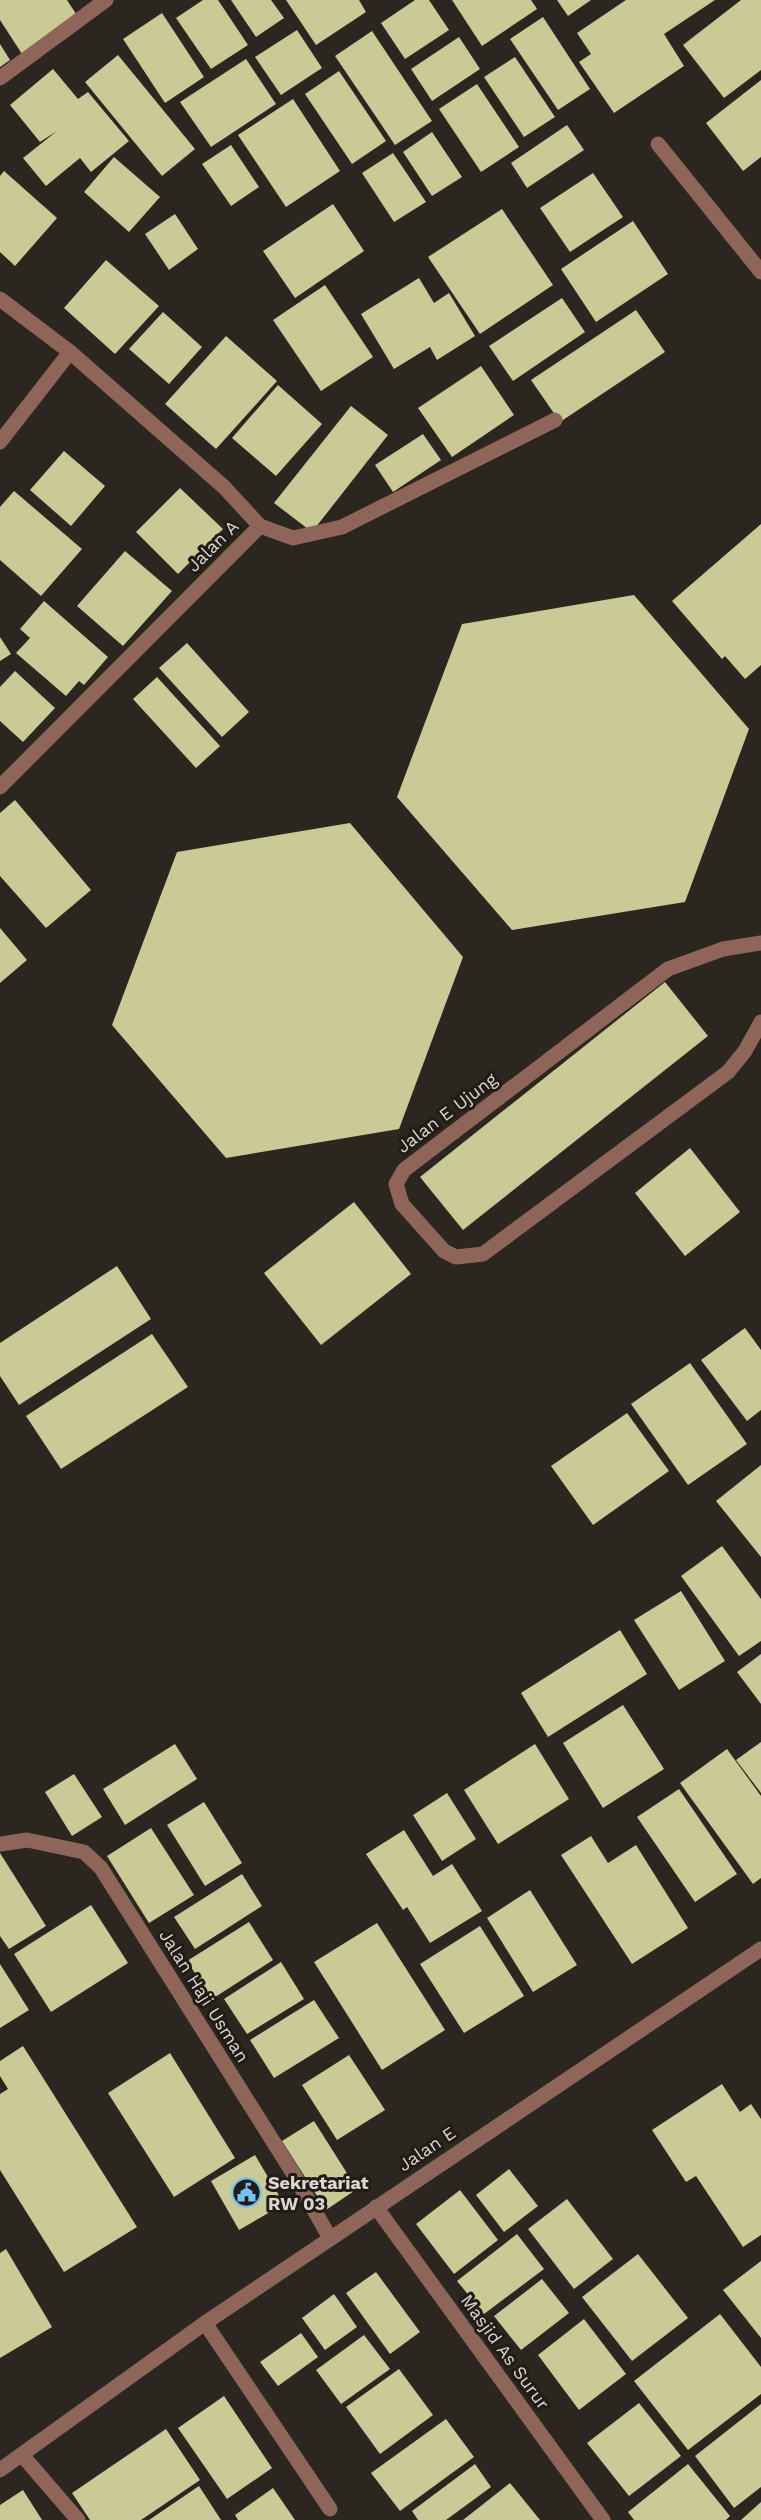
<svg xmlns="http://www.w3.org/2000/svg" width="761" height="2520" viewBox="0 0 761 2520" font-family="'Work Sans',sans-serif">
<rect width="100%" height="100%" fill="#2b261f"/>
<!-- building -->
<g fill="#caca97">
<path d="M0,0H67L78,17L22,54L0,20Z"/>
<path d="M203,0H218L248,45L211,69L176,18Z"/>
<path d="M231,0H271L284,18L256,37Z"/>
<path d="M286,0H359L366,12L316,45Z"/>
<path d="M415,0H429L449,30L405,59L381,23Z"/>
<path d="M452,0H531L537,9L482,46Z"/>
<path d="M557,0H591L568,16Z"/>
<path d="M626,0H715L664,34L684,66L614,113L579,62L591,54L577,33Z"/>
<path d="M741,0H761V70L724,98L683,45Z"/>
<path d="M162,13L204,77L165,103L123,39Z"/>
<path d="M543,17L590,89L558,110L510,39Z"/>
<path d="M297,30L322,68L281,95L255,57Z"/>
<path d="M372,31L432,121L395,145L335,56Z"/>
<path d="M459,37L480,69L432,101L411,69Z"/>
<path d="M0,44L10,60L0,67Z"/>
<path d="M118,55L195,149L162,176L85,82Z"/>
<path d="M515,57L555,117L524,137L484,77Z"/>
<path d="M246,59L276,104L211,147L180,102Z"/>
<path d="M53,69L78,99L88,92L129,141L91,172L80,158L46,186L23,158L57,131L40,142L10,105Z"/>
<path d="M339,71L386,141L352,164L305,94Z"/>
<path d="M761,80V157L743,171L706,123Z"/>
<path d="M477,84L519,147L481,172L439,109Z"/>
<path d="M293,99L340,171L286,207L238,135Z"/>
<path d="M567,125L584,150L527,188L511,163Z"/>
<path d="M432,132L462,177L432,196L403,152Z"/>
<path d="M231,145L259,187L231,206L202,164Z"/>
<path d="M393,153L426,202L394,222L362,173Z"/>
<path d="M114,157L160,197L129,232L84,192Z"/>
<path d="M4,171L57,218L15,266L0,252V176Z"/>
<path d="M593,173L623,217L570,252L540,208Z"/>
<path d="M333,204L364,251L295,298L263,251Z"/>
<path d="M502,209L553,285L480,334L428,257Z"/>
<path d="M175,214L198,249L169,270L145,234Z"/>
<path d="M633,221L668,274L596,322L561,269Z"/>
<path d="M106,260L159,306L115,354L64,308Z"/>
<path d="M419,278L434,303L449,293L475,336L437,360L430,347L394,369L361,314Z"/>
<path d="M325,285L373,357L321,391L273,320Z"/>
<path d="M562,298L585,332L513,381L489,346Z"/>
<path d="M636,310L665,352L560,422L531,380Z"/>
<path d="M163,312L202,347L169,384L129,349Z"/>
<path d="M226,336L277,381L216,449L165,404Z"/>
<path d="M481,366L514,415L452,457L418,408Z"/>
<path d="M278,385L322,424L276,476L232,438Z"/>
<path d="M351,406L388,435L312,532L274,503Z"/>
<path d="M423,434L441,460L393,492L375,465Z"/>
<path d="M64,451L105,486L71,526L30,490Z"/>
<path d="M180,488L223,529L178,574L136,532Z"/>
<path d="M14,491L82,549L41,596L0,560V507Z"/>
<path d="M761,524V665L745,679L725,656L722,659L672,601Z"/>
<path d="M125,551L172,591L123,646L77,606Z"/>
<path d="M634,595L749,729L685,902L512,930L397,797L462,624Z"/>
<path d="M44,601L108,657L84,685L79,681L66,696L16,653L30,638L20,629Z"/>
<path d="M0,637L11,654L0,661Z"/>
<path d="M187,643L249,712L222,737L159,668Z"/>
<path d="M15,671L55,708L23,742L0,721V687Z"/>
<path d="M157,677L220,746L196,768L133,699Z"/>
<path d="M15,800L91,890L46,928L0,876V813Z"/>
<path d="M350,823L463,957L399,1129L226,1158L112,1025L177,852Z"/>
<path d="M0,928L27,960L0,983Z"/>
<path d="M665,982L708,1036L463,1230L420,1177Z"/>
<path d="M690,1148L740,1212L685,1256L635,1193Z"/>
<path d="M354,1202L411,1274L321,1345L264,1273Z"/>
<path d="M117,1266L151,1319L19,1405L0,1376V1343Z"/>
<path d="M745,1328L761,1350V1410L747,1421L701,1360Z"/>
<path d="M152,1334L188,1387L61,1469L26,1416Z"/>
<path d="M690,1363L747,1444L688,1485L631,1404Z"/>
<path d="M627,1413L669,1471L593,1525L551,1466Z"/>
<path d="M761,1465V1557L716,1501Z"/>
<path d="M722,1546L761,1599V1641L739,1656L681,1576Z"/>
<path d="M681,1591L725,1661L679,1690L634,1620Z"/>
<path d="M620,1630L647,1674L548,1737L521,1693Z"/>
<path d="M761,1654V1704L737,1672Z"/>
<path d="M623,1705L664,1769L603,1808L563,1743Z"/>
<path d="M761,1742V1793L736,1760Z"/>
<path d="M175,1744L197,1779L125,1825L103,1789Z"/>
<path d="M535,1744L569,1799L498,1844L464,1790Z"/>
<path d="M727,1749L761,1796V1878L753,1884L680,1783Z"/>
<path d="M74,1774L102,1817L72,1836L45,1792Z"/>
<path d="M679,1789L737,1874L695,1902L637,1817Z"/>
<path d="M447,1793L476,1839L442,1861L413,1815Z"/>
<path d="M204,1802L242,1863L205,1886L167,1825Z"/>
<path d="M151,1828L194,1895L149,1923L107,1856Z"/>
<path d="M404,1830L433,1876L452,1864L482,1911L430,1943L407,1907L403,1910L366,1854Z"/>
<path d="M591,1836L608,1863L636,1845L688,1928L632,1964L561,1855Z"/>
<path d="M0,1853L46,1926L9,1949L0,1936Z"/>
<path d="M242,1874L262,1906L195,1949L174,1917Z"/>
<path d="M530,1890L577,1965L533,1992L487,1918Z"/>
<path d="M91,1905L128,1963L51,2012L14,1954Z"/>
<path d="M249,1922L273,1960L212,1999L187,1961Z"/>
<path d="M377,1923L445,2030L382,2070L314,1962Z"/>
<path d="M480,1926L524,1996L464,2033L420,1964Z"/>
<path d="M281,1962L304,1999L247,2034L224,1999Z"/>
<path d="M0,1964L29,2010L0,2028Z"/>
<path d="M314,2000L339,2038L274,2078L250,2040Z"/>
<path d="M23,2046L137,2227L64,2272L0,2170V2094L8,2089L0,2076V2061Z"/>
<path d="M170,2053L235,2158L174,2197L108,2093Z"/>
<path d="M349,2055L385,2110L337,2140L302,2085Z"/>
<path d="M722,2084L740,2112L751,2104L761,2119V2235L743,2247L696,2176L686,2182L652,2130Z"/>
<path d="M314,2121L357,2189L326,2210L282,2141Z"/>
<path d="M255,2155L284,2204L239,2230L211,2181Z"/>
<path d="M509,2169L538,2206L504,2232L476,2195Z"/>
<path d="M460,2190L498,2240L454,2274L416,2224Z"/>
<path d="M567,2199L613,2259L574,2289L528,2229Z"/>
<path d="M517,2234L544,2269L484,2314L457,2281Z"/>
<path d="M6,2249L52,2327L0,2358V2253Z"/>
<path d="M638,2254L688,2318L632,2361L582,2297Z"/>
<path d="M761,2261V2338L723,2290Z"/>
<path d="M376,2272L420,2332L390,2354L346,2293Z"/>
<path d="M542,2279L569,2313L521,2350L494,2316Z"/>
<path d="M334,2294L357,2327L325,2350L302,2318Z"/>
<path d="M720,2314L761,2367V2394L688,2450L634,2381Z"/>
<path d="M584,2319L626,2374L579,2410L538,2355Z"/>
<path d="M301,2333L318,2357L278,2386L260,2362Z"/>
<path d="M364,2335L390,2369L341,2404L316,2370Z"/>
<path d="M399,2369L433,2415L380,2454L346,2407Z"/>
<path d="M224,2396L272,2468L227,2499L178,2428Z"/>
<path d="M639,2403L681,2456L629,2496L587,2443Z"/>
<path d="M761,2404V2487L734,2508L695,2456Z"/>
<path d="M446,2419L474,2457L400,2511L371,2473Z"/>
<path d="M166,2429L200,2480L141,2520H90L72,2493Z"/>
<path d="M475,2464L491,2487L446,2520H418L412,2511Z"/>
<path d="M688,2464L730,2516L726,2520H634L628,2512Z"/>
<path d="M510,2483L540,2520H463Z"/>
<path d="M199,2486L221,2520H149Z"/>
<path d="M273,2488L295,2520H238L235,2515Z"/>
<path d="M23,2490L42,2520H0V2505Z"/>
<path d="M761,2502V2520H741Z"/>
</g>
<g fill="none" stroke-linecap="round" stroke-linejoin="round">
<!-- minor -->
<g stroke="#8e6558" stroke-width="15">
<path d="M0,78L106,0"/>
<path d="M658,144L761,272"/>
<path d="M0,299L70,352L224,487L260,526L293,538L342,527L555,420"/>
<path d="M0,442L70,352"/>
<path d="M0,787L260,526"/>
<path d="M761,943L723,949L668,969L404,1170L396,1184L402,1204L444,1251L456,1257L483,1254L728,1072L745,1051L761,1022"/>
<path d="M0,1844L27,1840L84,1852L101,1868L293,2173L330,2238"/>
<path d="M376,2207L603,2520"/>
<path d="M205,2323L330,2509"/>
<path d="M22,2455L78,2520"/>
<path d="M0,2470L205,2323L761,1949"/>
</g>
</g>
<!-- icons -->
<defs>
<symbol id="civic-ring" viewBox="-11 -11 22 22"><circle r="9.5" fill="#211c16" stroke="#78bff7" stroke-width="1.5"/><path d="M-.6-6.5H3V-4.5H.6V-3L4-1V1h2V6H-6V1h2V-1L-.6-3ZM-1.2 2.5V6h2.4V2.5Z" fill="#78bff7"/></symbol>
</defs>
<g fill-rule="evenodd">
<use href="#civic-ring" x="230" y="2176" width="33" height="33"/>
</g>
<g text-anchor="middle" stroke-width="6" stroke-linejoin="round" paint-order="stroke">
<!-- street labels -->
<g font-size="18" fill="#dad7d2" stroke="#211c16">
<text transform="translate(213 546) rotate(-45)" y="6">Jalan A</text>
<text transform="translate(447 1113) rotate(-37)" y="6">Jalan E Ujung</text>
<text transform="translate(204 1996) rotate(58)" y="6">Jalan Haji Usman</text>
<text transform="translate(427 2149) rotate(-34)" y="6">Jalan E</text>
<text transform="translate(505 2352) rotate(54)" y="6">Masjid As Surur</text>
</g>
<!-- poi labels -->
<g font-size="18" font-weight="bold" fill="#dad7d2" stroke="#211c16" text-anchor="start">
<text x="268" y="2189">Sekretariat<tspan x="268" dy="21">RW 03</tspan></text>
</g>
</g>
</svg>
